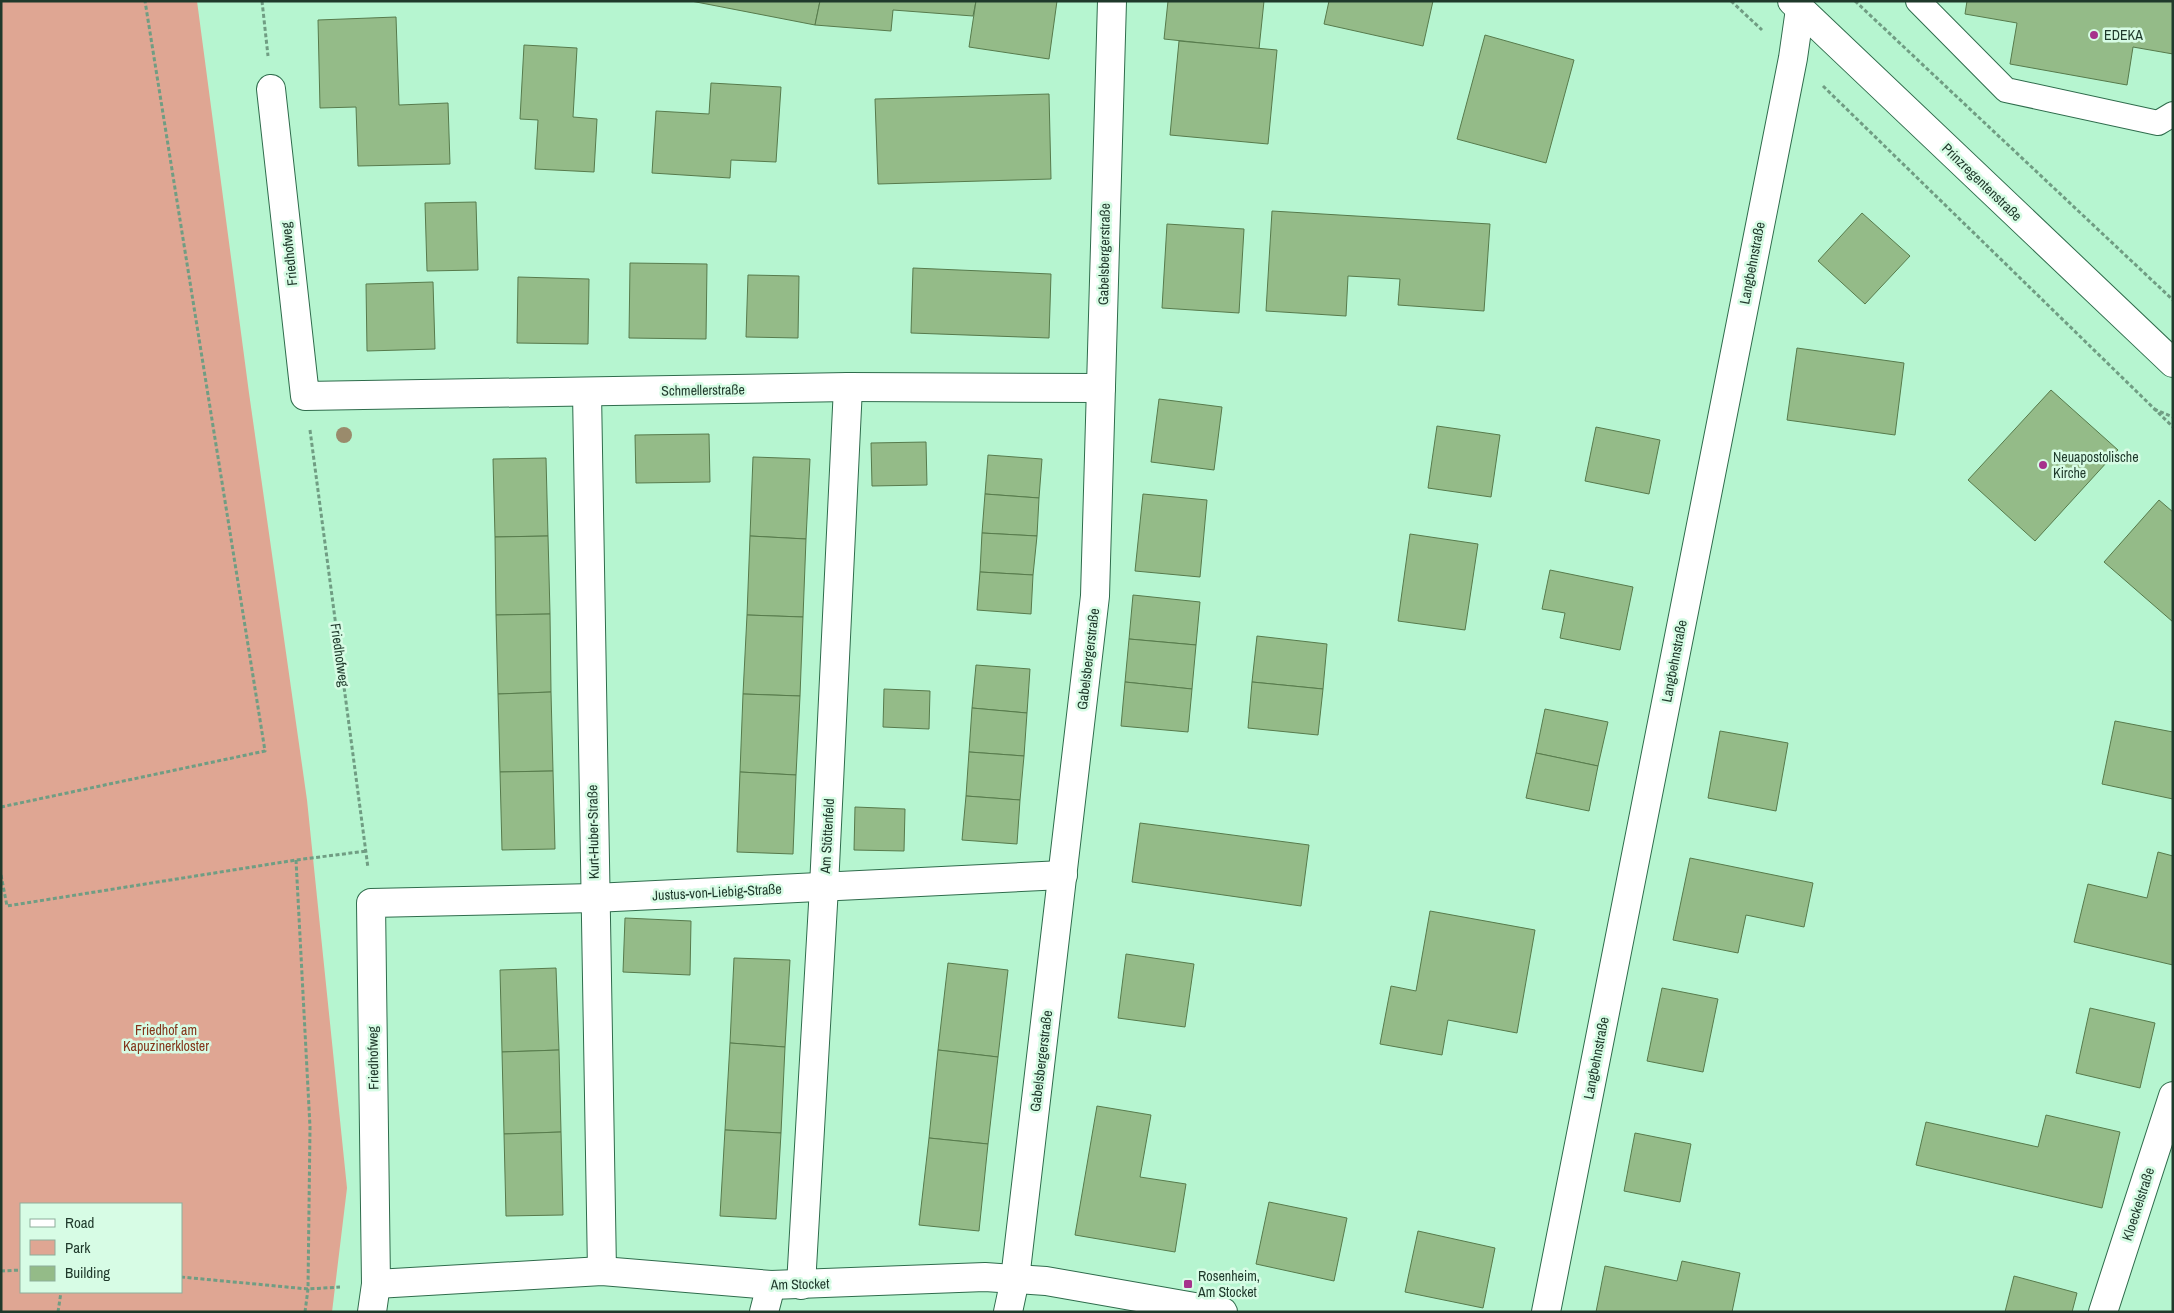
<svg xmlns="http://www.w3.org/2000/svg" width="2174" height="1313" viewBox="0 0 2174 1313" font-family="'Archivo Narrow',sans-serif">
<rect width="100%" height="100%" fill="#b6f5d0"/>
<!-- green -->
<path fill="#dfa693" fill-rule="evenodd" d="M1,1H197L249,393L307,800L347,1188L332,1312H1ZM21,1204H181V1292H21Z"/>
<!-- building -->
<g fill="#94bb88" stroke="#577b4c">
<path d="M691,1H820L815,25Z"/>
<path d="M820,1H976L973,16L893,10L891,31L815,25Z"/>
<path d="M976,1H1057L1049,59L969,47Z"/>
<path d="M1168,1H1264L1259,49L1164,39Z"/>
<path d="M1329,1H1433L1423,46L1324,24Z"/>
<path d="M1967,1H2173V54L2133,47L2127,85L2010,64L2017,23L1965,14Z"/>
<path d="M396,17L399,105L448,103L450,164L358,166L356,107L320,108L318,20Z"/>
<path d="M1485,35L1574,60L1546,163L1457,139Z"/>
<path d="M1179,41L1277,50L1268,144L1170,135Z"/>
<path d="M524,45L577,48L573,117L597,119L594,172L535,169L538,120L520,119Z"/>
<path d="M711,83L781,87L776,162L731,160L730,178L652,173L656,111L709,114Z"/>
<path d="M1049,94L1051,179L878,184L875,99Z"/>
<path d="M476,202L478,270L427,271L425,203Z"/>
<path d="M1272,211L1490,224L1484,311L1398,305L1400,279L1348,276L1346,316L1266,311Z"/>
<path d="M1862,213L1910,256L1865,304L1818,261Z"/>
<path d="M1167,224L1244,229L1239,313L1162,308Z"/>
<path d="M630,263L707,264L706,339L629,338Z"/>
<path d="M913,268L1051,274L1049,338L911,333Z"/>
<path d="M748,275L799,276L798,338L746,337Z"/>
<path d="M518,277L589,279L588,344L517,343Z"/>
<path d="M433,282L435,349L367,351L366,284Z"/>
<path d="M1797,348L1904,363L1895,435L1787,420Z"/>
<path d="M2051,390L2118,450L2035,541L1968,480Z"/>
<path d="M1159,399L1222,407L1214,470L1151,462Z"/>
<path d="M1437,426L1500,435L1491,497L1428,488Z"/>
<path d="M1596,427L1660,440L1649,494L1585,481Z"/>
<path d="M709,434L710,482L636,483L635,435Z"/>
<path d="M926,442L927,485L872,486L871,443Z"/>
<path d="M988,455L1042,459L1039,498L985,494Z"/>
<path d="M753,457L810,459L806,539L750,536Z"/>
<path d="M546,458L548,536L495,537L493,459Z"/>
<path d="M985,494L1039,498L1037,536L982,533Z"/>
<path d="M1143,494L1207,500L1200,577L1135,571Z"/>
<path d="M2159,500L2173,512V622L2104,562Z"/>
<path d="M982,533L1037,536L1033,575L980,572Z"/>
<path d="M1410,534L1478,544L1465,630L1398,621Z"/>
<path d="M548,536L550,614L496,615L495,537Z"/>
<path d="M750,536L806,539L803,617L747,615Z"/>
<path d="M1550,570L1633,587L1620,650L1560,638L1565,613L1542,609Z"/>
<path d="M980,572L1033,575L1031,614L977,610Z"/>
<path d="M1133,595L1200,602L1196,645L1129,639Z"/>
<path d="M550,614L551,692L498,694L496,615Z"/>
<path d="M747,615L803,617L800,696L743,694Z"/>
<path d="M1257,636L1327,644L1323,689L1252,682Z"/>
<path d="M1129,639L1196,645L1192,689L1125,682Z"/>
<path d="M976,665L1030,669L1027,713L972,708Z"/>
<path d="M1125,682L1192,689L1188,732L1121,726Z"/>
<path d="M1252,682L1323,689L1318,735L1248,728Z"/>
<path d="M884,689L930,691L929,729L883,727Z"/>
<path d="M551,692L553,771L500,772L498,694Z"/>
<path d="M743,694L800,696L796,775L740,772Z"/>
<path d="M972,708L1027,713L1024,756L969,752Z"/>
<path d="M1545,709L1608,722L1598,766L1536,753Z"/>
<path d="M2115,721L2173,732V799L2102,784Z"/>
<path d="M1720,731L1788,743L1776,811L1708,798Z"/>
<path d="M969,752L1024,756L1020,800L966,796Z"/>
<path d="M1536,753L1598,766L1589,811L1526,798Z"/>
<path d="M553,771L555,849L502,850L500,772Z"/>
<path d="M740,772L796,775L793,854L737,852Z"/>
<path d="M966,796L1020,800L1017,844L962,840Z"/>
<path d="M855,807L905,809L904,851L854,850Z"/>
<path d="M1140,823L1309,845L1301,906L1132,882Z"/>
<path d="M2158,852L2173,856V965L2074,942L2088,884L2147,898Z"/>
<path d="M1690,858L1813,883L1804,927L1746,915L1738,953L1673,940Z"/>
<path d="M1430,911L1535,930L1517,1033L1448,1020L1442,1055L1380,1044L1391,986L1416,991Z"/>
<path d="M625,918L691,921L690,975L623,972Z"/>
<path d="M1126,954L1194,964L1185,1027L1118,1018Z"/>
<path d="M734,958L790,960L785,1047L730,1043Z"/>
<path d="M948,963L1008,970L998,1057L938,1050Z"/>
<path d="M556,968L559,1050L502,1052L500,970Z"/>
<path d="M1662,988L1718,999L1703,1072L1647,1061Z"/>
<path d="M2090,1008L2155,1023L2140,1088L2076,1073Z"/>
<path d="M730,1043L785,1047L781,1133L725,1130Z"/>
<path d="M559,1050L561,1132L504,1134L502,1052Z"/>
<path d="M938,1050L998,1057L988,1144L929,1138Z"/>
<path d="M1097,1106L1151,1115L1140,1177L1186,1184L1175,1252L1075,1235Z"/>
<path d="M2046,1115L2120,1132L2102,1208L1916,1165L1926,1122L2038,1147Z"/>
<path d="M725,1130L781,1133L776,1219L720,1216Z"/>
<path d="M561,1132L563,1215L506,1216L504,1134Z"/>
<path d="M1635,1133L1691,1144L1680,1202L1624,1191Z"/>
<path d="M929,1138L988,1144L979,1231L919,1225Z"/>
<path d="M1269,1202L1347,1218L1334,1281L1256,1264Z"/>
<path d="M1418,1231L1495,1248L1483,1308L1405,1292Z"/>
<path d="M1682,1261L1740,1273L1732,1312H1596L1605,1266L1677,1281Z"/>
<path d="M2014,1276L2077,1293L2072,1312H2005Z"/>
</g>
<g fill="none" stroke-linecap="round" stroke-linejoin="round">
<defs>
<path id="lane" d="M1918,1L2006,90L2158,123L2173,114"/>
<g id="street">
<path d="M271,89L305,396L848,387L1101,388"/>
<path d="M587,392L602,1271"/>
<path d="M376,1284L602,1271L771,1285L985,1277L1046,1281L1223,1312"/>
<path d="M801,1285L824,887L848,387"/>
<path d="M372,1312L376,1284L371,903L594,898L1063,875"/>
<path d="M764,1312L771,1285"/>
<path d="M1008,1312L1015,1279L1095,596L1112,1"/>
<path d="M1546,1312L1793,58L1800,9"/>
<path d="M2103,1312L2173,1096"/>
</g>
<path id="secondary" d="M1792,1L2173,363"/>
</defs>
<!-- lane casing -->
<use href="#lane" stroke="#2f6c4c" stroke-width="26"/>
<!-- street casing -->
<use href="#street" stroke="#2f6c4c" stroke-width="30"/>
<!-- secondary casing -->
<use href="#secondary" stroke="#2f6c4c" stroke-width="30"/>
<!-- path -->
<g stroke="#709d83" stroke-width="3" stroke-dasharray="4 2.5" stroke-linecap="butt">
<path d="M262,1L268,56"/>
<path d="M1731,1L1762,30"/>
<path d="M1855,1L2173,300"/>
<path d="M1823,86L2173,427"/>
<path d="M2154,409L2173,417"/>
<path d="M310,430L368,868"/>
<path d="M1,807L265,751L145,1"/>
<path d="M296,860L310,1127L308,1289L305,1312"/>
<path d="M1,875L7,906L296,860L367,851"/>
<path d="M1,1271L21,1270"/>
<path d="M181,1277L308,1289L340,1287"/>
<path d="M58,1312L61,1292"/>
</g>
<!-- lane -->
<use href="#lane" stroke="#fff" stroke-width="24"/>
<!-- street -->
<use href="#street" stroke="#fff" stroke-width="28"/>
<!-- secondary -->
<use href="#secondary" stroke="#fff" stroke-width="28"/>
</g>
<!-- trees -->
<circle fill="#9a8b6c" cx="344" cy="435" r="8"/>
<!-- markers -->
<g fill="#a6328c" stroke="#d7fce5" stroke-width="2">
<circle cx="2094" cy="35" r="5"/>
<circle cx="2043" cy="465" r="5"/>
<rect x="1183" y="1279" width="10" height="10" rx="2.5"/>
</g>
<g text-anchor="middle" stroke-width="5" stroke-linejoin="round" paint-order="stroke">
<!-- poi labels -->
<g font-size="14" fill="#1f392b" stroke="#d7fce5" text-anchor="start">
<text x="2104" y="40">EDEKA</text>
<text x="2053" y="462">Neuapostolische<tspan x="2053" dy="16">Kirche</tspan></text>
<text x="1198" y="1281">Rosenheim,<tspan x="1198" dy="16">Am Stocket</tspan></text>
</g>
<!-- street labels -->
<g font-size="14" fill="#1f392b" stroke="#d7fce5">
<text transform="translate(1982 182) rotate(44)" y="5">Prinzregentenstraße</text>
<text transform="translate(289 254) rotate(-96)" y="5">Friedhofweg</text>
<text transform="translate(1104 254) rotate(-89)" y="5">Gabelsbergerstraße</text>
<text transform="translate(1752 263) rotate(-79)" y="5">Langbehnstraße</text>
<text transform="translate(703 390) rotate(-1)" y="5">Schmellerstraße</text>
<text transform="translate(340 655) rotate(82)" y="5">Friedhofweg</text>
<text transform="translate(1088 659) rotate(-83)" y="5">Gabelsbergerstraße</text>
<text transform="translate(1674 661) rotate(-79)" y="5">Langbehnstraße</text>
<text transform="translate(593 832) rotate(-91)" y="5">Kurt-Huber-Straße</text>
<text transform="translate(827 836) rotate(-87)" y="5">Am Stöttenfeld</text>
<text transform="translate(717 892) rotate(-3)" y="5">Justus-von-Liebig-Straße</text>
<text transform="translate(373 1058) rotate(-91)" y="5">Friedhofweg</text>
<text transform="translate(1596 1058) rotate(-79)" y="5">Langbehnstraße</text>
<text transform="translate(1041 1061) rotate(-83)" y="5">Gabelsbergerstraße</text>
<text transform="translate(2138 1204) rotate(-72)" y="5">Kloeckelstraße</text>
<text transform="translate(800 1284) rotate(-1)" y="5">Am Stocket</text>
</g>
<!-- park labels -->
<g font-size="14" fill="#83341a" stroke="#d7fce5">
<text x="166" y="1035">Friedhof am<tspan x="166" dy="16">Kapuzinerkloster</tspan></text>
</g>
</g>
<!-- border -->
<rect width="2174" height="1313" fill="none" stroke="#1f392b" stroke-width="5"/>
<!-- legend -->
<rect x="20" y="1203" width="162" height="90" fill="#d7fce5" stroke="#8dae9b"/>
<rect x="30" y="1219" width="25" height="8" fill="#ffffff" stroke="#8dae9b"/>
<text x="65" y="1228" font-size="15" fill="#1f392b">Road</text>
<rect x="30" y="1240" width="25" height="15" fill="#dfa693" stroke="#8dae9b"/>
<text x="65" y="1253" font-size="15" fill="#1f392b">Park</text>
<rect x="30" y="1266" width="25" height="15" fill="#94bb88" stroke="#8dae9b"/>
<text x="65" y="1278" font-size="15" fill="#1f392b">Building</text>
</svg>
